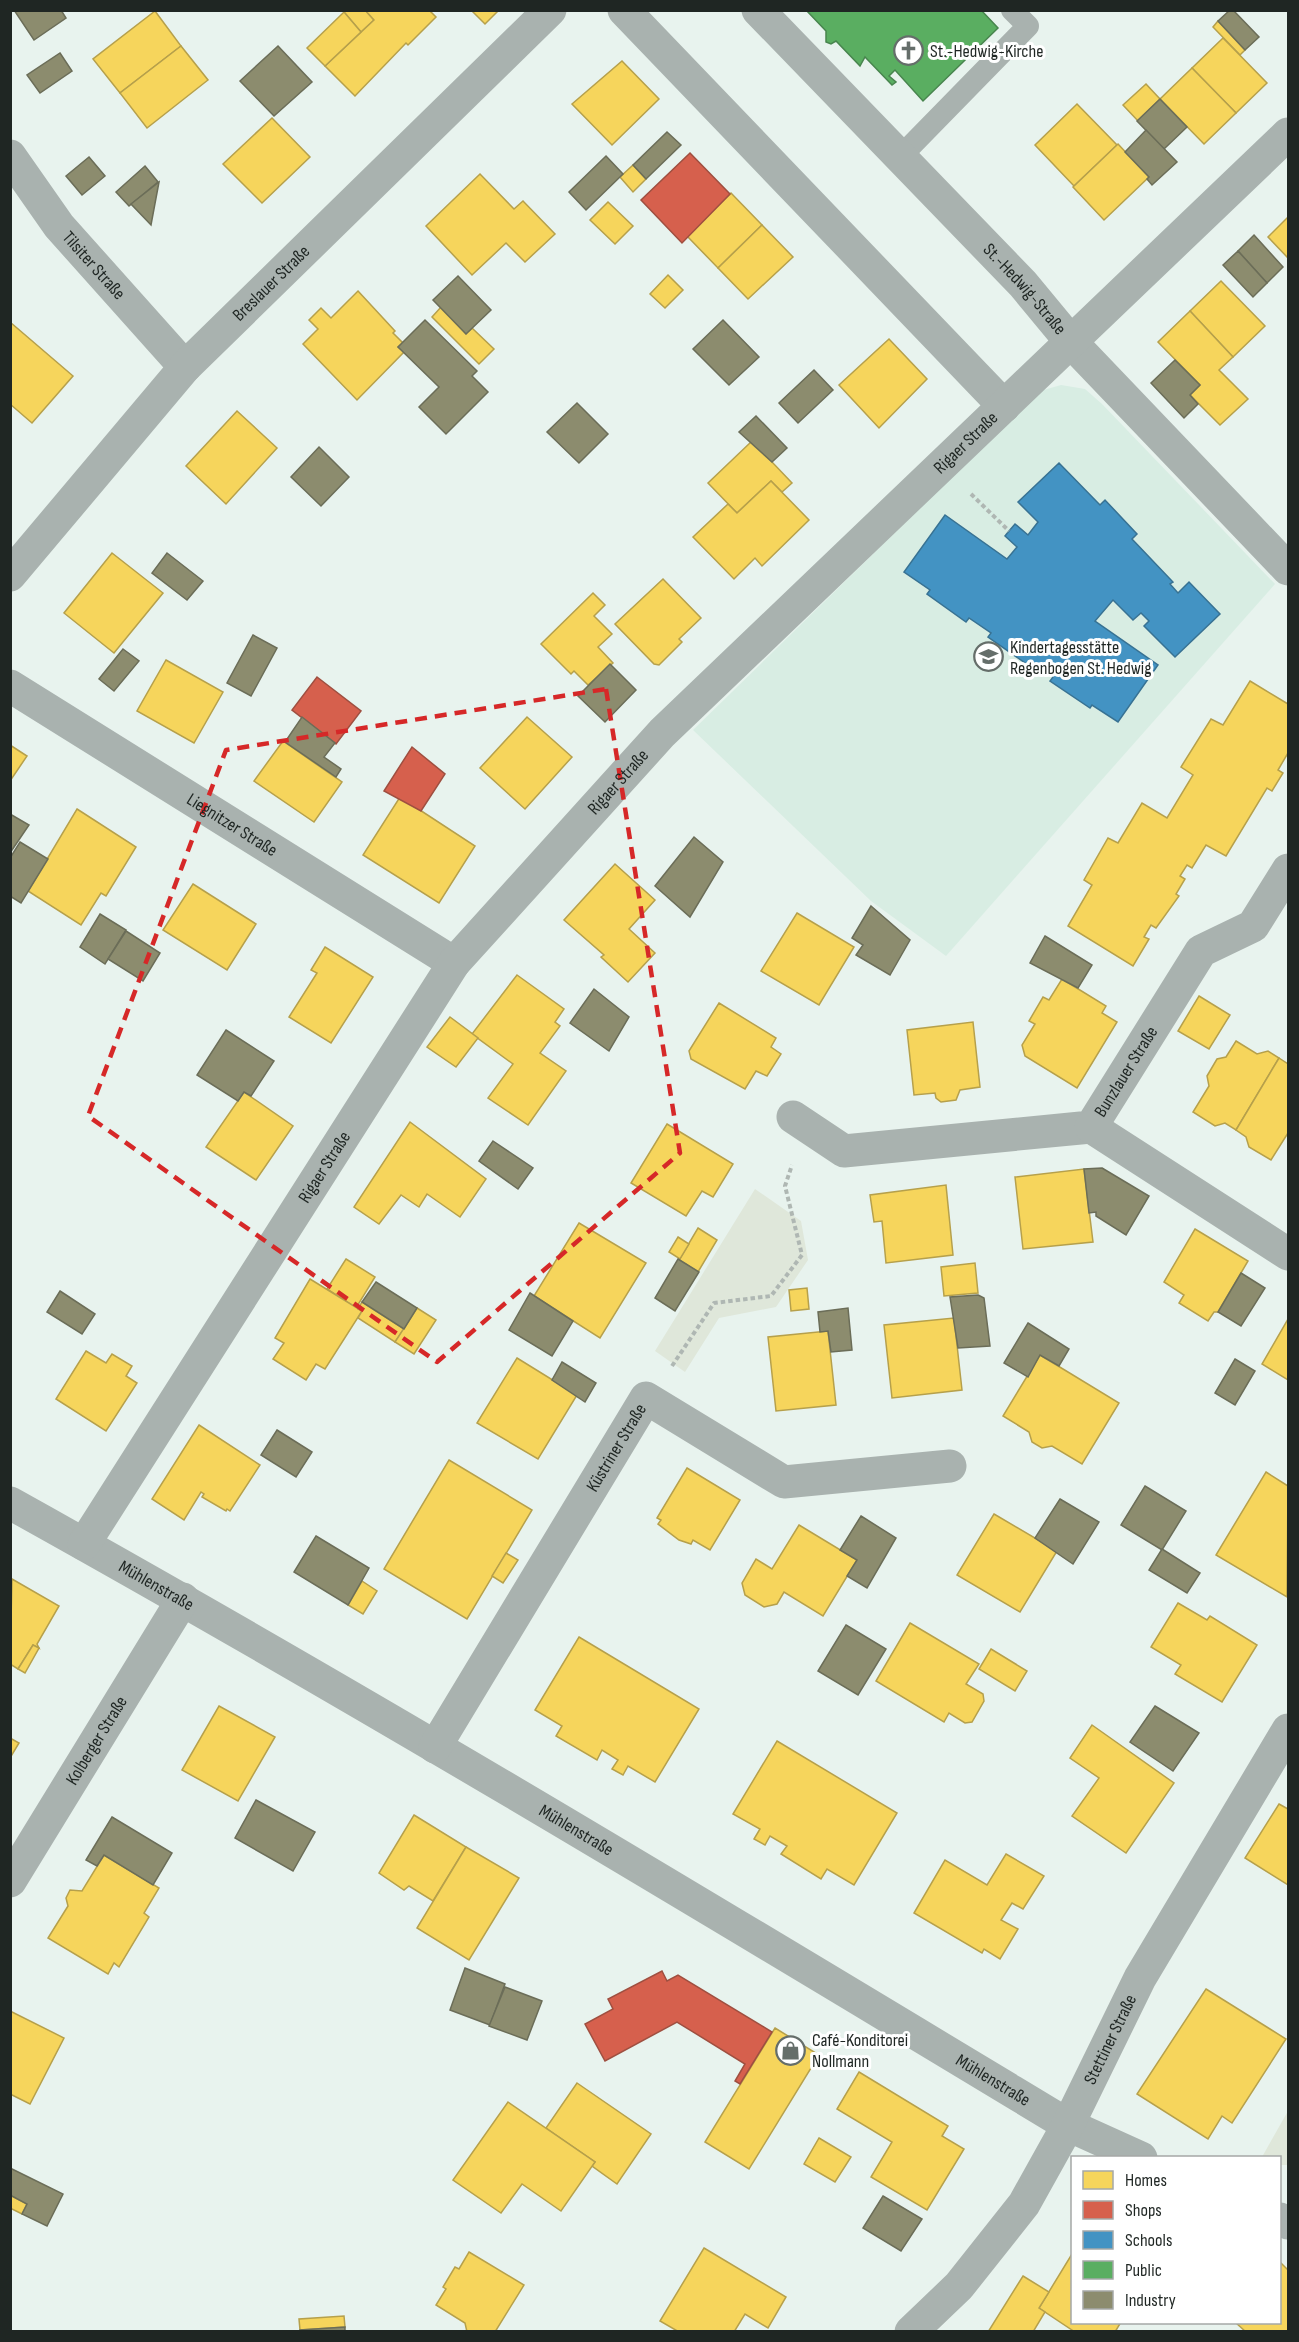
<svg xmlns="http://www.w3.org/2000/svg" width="1299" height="2342" viewBox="0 0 1299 2342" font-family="'Sofia Sans Condensed',sans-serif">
<rect width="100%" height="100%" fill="#e8f3ee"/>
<!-- built -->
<path fill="#d8ede3" d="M1061,385L1085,389L1102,404L1275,584L946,956L871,901L693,730L1040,391Z"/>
<!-- green -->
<g fill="#dfe7da">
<path d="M755,1189L801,1221L808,1260L776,1307L719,1318L685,1372L655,1351Z"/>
<path d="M1288,2111V2165H1280V2158L1262,2157Z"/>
</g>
<!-- homes -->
<g fill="#f6d55c" stroke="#b6a04b" stroke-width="1.5">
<path d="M345,10H365L374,20L361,32L344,12Z"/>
<path d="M365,10H429L436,17L408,45L406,43L355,96L325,66L374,20Z"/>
<path d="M471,10H499L485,24Z"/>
<path d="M155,11L181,46L120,93L93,59Z"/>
<path d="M344,12L361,32L325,66L307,48Z"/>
<path d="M1218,21L1245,50L1240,55L1213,27Z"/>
<path d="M1223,38L1267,83L1236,113L1192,68Z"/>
<path d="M181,46L208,80L147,128L120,93Z"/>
<path d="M622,61L659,99L612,145L572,104Z"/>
<path d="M1192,68L1236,113L1204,144L1160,99Z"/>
<path d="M1146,84L1160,99L1138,121L1123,105Z"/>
<path d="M1077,104L1117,145L1074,186L1035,145Z"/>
<path d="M272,118L310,157L262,203L223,164Z"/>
<path d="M1118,144L1149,177L1104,220L1073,187Z"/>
<path d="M633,165L646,179L633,192L620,177Z"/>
<path d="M480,174L514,209L523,201L555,234L525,262L506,243L472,275L426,226Z"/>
<path d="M731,193L762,225L718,268L687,236Z"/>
<path d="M608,202L633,226L615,244L590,220Z"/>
<path d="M1288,217V258L1268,237Z"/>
<path d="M762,225L793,257L748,299L718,268Z"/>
<path d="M668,275L683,290L665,308L650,294Z"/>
<path d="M1221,281L1265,326L1233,357L1190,311Z"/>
<path d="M358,291L395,331L393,333L403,343L398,347L404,352L357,400L303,344L318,329L309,320L321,308L331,318Z"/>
<path d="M441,307L466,334L472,328L494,349L479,364L432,317Z"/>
<path d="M1190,311L1233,357L1219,370L1248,399L1220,425L1190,395L1200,385L1158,342Z"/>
<path d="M10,322L73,376L32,423L10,404Z"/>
<path d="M889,339L927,379L879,428L839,385Z"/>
<path d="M237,411L277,448L226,504L186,466Z"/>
<path d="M752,441L792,483L782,492L771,481L737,513L708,483Z"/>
<path d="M771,481L809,520L762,566L755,558L734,579L693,537L728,504L737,513Z"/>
<path d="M112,553L163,593L114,653L64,613Z"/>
<path d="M663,579L701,618L679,639L682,642L659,665L654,664L615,624Z"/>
<path d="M593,593L605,605L594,616L612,634L598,647L613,663L588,685L574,671L571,674L541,644Z"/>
<path d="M166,660L223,692L194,743L137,711Z"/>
<path d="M1250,681L1288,704V753L1278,770L1283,773L1272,791L1267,788L1226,856L1206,845L1192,868L1187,865L1180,876L1185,879L1176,894L1179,896L1156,928L1151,925L1144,937L1149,939L1133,966L1068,926L1092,885L1084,880L1108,838L1118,843L1142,803L1167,818L1193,775L1181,767L1211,719L1223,725Z"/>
<path d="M527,717L572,757L525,809L480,768Z"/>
<path d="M283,741L342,782L314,822L254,781Z"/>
<path d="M10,745L27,756L10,781Z"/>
<path d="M400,797L475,846L439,903L363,855Z"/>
<path d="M77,809L136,847L106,896L101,893L81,925L28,891Z"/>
<path d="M615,864L655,900L629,929L655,953L628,982L601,957L604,955L564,920Z"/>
<path d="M193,884L256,924L227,970L163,930Z"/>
<path d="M797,913L854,947L819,1005L761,971Z"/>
<path d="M325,947L373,977L331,1043L289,1017L317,973L311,970Z"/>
<path d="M517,975L564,1009L555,1022L560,1026L540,1053L566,1071L528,1125L488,1098L513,1064L472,1034Z"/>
<path d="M1062,979L1106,1006L1102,1013L1117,1022L1077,1088L1025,1056L1022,1045L1035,1024L1029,1021L1043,997L1049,1000Z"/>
<path d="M1199,996L1230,1015L1209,1049L1178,1031Z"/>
<path d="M719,1003L776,1038L771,1047L781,1054L767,1076L756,1071L745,1089L691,1059L689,1051Z"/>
<path d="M450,1017L478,1038L456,1067L427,1047Z"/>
<path d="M973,1022L980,1087L960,1090L956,1100L941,1102L936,1098L935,1093L914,1095L907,1030Z"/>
<path d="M1236,1041L1257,1054L1268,1051L1279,1058L1236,1130L1225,1123L1215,1126L1193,1112L1209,1086L1207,1076L1217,1059L1226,1057Z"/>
<path d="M1279,1058L1288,1064V1133L1271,1160L1249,1147L1246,1137L1236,1130Z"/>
<path d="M244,1092L293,1126L256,1180L206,1147Z"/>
<path d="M410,1122L486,1179L460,1217L427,1194L419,1207L401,1195L379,1224L354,1207Z"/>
<path d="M667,1124L733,1164L713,1197L702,1191L686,1216L631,1183Z"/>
<path d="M1084,1169L1093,1242L1023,1249L1015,1177Z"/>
<path d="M946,1185L953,1255L886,1263L882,1221L874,1222L870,1195Z"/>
<path d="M579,1223L646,1263L600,1338L534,1296Z"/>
<path d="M698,1228L717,1240L698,1272L679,1260Z"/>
<path d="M1195,1229L1248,1261L1218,1312H1214L1208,1321L1179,1303L1184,1295L1164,1282Z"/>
<path d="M678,1237L689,1244L680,1259L669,1252Z"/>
<path d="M346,1259L375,1277L356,1308L327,1289Z"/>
<path d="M975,1263L978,1293L944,1296L941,1267Z"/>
<path d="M310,1279L362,1311L325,1369L316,1364L306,1380L273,1359L284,1343L275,1338Z"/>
<path d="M807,1288L809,1309L791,1311L789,1290Z"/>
<path d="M362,1302L404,1329L395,1342L358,1318L362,1311L358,1309Z"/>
<path d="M417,1308L436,1320L414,1354L395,1342Z"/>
<path d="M954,1318L962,1390L892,1398L884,1325Z"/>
<path d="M1288,1319V1380L1262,1364Z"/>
<path d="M828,1331L836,1405L776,1411L768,1337Z"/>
<path d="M86,1351L106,1363L112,1354L132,1366L126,1376L137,1383L106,1431L56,1399Z"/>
<path d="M1040,1355L1119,1403L1082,1464L1052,1446L1042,1448L1032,1442L1029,1432L1003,1416Z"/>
<path d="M517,1358L577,1395L538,1459L477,1423Z"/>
<path d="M199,1425L260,1465L230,1511L227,1509L226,1511L202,1497L204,1494L201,1492L184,1520L152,1499Z"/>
<path d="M449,1460L532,1510L467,1619L384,1569Z"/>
<path d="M687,1468L740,1500L710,1550L693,1540L691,1544L679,1540L658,1524L661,1520L657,1518Z"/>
<path d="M1266,1472L1288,1486L1287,1597L1216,1555Z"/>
<path d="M994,1514L1057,1551L1020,1612L957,1575Z"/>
<path d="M799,1525L857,1560L823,1616L784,1592L777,1604L764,1607L745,1595L742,1583L756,1559L772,1569Z"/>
<path d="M506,1553L518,1560L503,1583L492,1576Z"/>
<path d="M12,1579L59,1606L37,1644L39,1648L33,1645L18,1669L10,1664Z"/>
<path d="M362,1581L377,1591L363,1614L348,1605Z"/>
<path d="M1178,1603L1207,1620L1210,1616L1257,1645L1222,1702L1175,1674L1181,1665L1151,1647Z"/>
<path d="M910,1623L979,1664L966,1684L983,1694L984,1701L972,1722L965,1723L949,1713L944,1722L876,1681Z"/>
<path d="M579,1637L699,1709L655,1782L628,1766L623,1775L612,1769L618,1760L602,1750L597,1760L556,1736L562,1726L535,1710Z"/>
<path d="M33,1645L39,1648L25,1673L18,1669Z"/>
<path d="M991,1649L1027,1671L1015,1691L979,1669Z"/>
<path d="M219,1706L275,1737L238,1801L182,1770Z"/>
<path d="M1092,1725L1174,1783L1126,1853L1072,1816L1099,1778L1070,1758Z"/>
<path d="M10,1738L19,1743L10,1758Z"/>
<path d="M777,1741L897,1813L854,1885L827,1869L821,1879L781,1854L787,1846L770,1836L765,1845L754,1839L760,1829L733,1814Z"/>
<path d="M1279,1804L1288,1809V1885L1245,1858Z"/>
<path d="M414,1815L466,1847L433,1901L409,1886L404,1890L379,1873Z"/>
<path d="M466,1847L519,1878L469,1960L417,1928Z"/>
<path d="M1006,1854L1044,1876L1023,1909L1012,1903L1001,1920L1018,1929L1000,1959L984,1949L982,1953L914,1913L945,1860L987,1885Z"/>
<path d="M104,1855L159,1888L144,1913L149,1917L119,1967L114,1963L108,1974L48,1938L68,1906L66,1898L70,1890L82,1891Z"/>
<path d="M1206,1989L1286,2039L1232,2123L1222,2116L1208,2139L1137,2094Z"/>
<path d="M10,2011L64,2038L30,2104L10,2094Z"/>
<path d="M775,2028L819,2055L749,2169L705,2142Z"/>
<path d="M859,2072L948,2126L942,2136L964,2149L927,2210L871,2177L892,2142L837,2109Z"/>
<path d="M577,2083L651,2134L617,2184L592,2166L595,2162L546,2128Z"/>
<path d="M508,2102L595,2162L561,2211L522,2184L501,2213L453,2180Z"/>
<path d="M819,2138L851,2157L835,2182L804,2164Z"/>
<path d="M10,2195L27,2204L22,2214L10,2208Z"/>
<path d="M704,2248L786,2297L768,2328L745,2314L734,2332H679L660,2321Z"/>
<path d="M469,2252L524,2285L495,2332H467L465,2323L436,2305L446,2289L443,2287L455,2267L459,2269Z"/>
<path d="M1072,2254V2322H1121L1115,2332H1075L1039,2308Z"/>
<path d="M1280,2262L1288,2270V2332H1246L1235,2322H1280Z"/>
<path d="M1023,2276L1049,2292L1039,2308L1045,2312L1033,2332H988Z"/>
<path d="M344,2316L345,2327L300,2330L299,2319Z"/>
</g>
<!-- shops -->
<g fill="#d6604d" stroke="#9f4f40" stroke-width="1.5">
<path d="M690,153L730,194L682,243L641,200Z"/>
<path d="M317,677L361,711L336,744L292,710Z"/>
<path d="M412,747L445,774L421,811L384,791Z"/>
<path d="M662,1971L667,1981L678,1975L772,2032L740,2084L735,2081L745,2064L677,2022L605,2061L585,2024L613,2009L608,1999Z"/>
</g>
<!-- schools -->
<path fill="#4393c3" stroke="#387293" stroke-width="1.5" d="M1059,463L1100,505L1105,500L1137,534L1132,539L1173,582L1170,584L1178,593L1189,582L1220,614L1175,657L1144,626L1149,621L1141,613L1133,620L1113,600L1095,621L1158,665L1118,722L1092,705L1090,708L1050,681L1053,677L1031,661L1028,665L988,637L991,633L969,618L966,622L927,594L930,590L904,572L945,515L1007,559L1017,547L1005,536L1009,531L1015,524L1028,535L1038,522L1018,502Z"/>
<!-- public -->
<path fill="#5aae61" stroke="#48854e" stroke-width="1.5" d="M806,10H981L998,28L923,101L895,70L889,76L896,82L892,85L865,57L860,66L836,41L831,44L826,42V31Z"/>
<!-- industry -->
<g fill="#8c8c6e" stroke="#6b6d58" stroke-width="1.5">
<path d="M14,10H61L66,18L34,40Z"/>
<path d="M1230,10H1233L1259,37L1245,50L1218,21Z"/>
<path d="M278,46L312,82L274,116L240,81Z"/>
<path d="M60,53L72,71L40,93L27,75Z"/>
<path d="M1160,99L1187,127L1164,149L1137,121Z"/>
<path d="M1146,130L1177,162L1152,185L1147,179L1149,177L1125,152Z"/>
<path d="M667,132L681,145L646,179L633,165Z"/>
<path d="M606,156L623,174L586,210L569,192Z"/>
<path d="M89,157L105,176L82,195L66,176Z"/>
<path d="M145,166L158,182L129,206L116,192Z"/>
<path d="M159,182L151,225L131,204Z"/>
<path d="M1254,235L1283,267L1267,283L1238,251Z"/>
<path d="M1238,251L1267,283L1253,297L1223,265Z"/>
<path d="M458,276L491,310L466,334L433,300Z"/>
<path d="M425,320L477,371L472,376L488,392L446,434L419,407L439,387L398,347Z"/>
<path d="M723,320L759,357L729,385L693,349Z"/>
<path d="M1175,360L1200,385L1190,395L1198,404L1184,418L1151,383Z"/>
<path d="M814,370L833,390L798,423L779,403Z"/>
<path d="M577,403L608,434L579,463L547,432Z"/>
<path d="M756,416L787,448L772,462L739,432Z"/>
<path d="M319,447L349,477L321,506L291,477Z"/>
<path d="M167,553L203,581L187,600L152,573Z"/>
<path d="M253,635L277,648L251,696L227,683Z"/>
<path d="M123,649L139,661L114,691L99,679Z"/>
<path d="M610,664L636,690L605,722L578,696Z"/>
<path d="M302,717L335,743L324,757L341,769L336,777L285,742Z"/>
<path d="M10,814L29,825L10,853Z"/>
<path d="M694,837L723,862L690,917L655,886Z"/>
<path d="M20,842L48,859L21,903L10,896V858Z"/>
<path d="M871,906L910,940L890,975L856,955L863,945L852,938Z"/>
<path d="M100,914L126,930L105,964L80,947Z"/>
<path d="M126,931L160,953L143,981L108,959Z"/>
<path d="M1045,936L1092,965L1078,988L1030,963Z"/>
<path d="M594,989L629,1017L609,1051L570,1023Z"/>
<path d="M226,1030L274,1061L251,1096L244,1092L238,1101L197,1075Z"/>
<path d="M493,1141L533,1168L518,1189L479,1161Z"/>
<path d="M1102,1168L1149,1196L1126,1235L1096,1216V1212L1089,1213L1084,1169Z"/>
<path d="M678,1259L699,1272L675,1311L655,1298Z"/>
<path d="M1241,1273L1265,1288L1241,1326L1218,1312Z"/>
<path d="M376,1282L417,1308L404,1329L362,1302Z"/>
<path d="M60,1291L95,1314L82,1334L47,1312Z"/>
<path d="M530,1293L573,1321L552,1356L509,1330Z"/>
<path d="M978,1295L984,1298L990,1346L958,1348L950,1297Z"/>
<path d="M848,1308L852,1350L831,1352L828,1331L820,1332L818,1312Z"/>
<path d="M1028,1323L1069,1349L1059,1366L1040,1355L1028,1377L1004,1363Z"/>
<path d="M1235,1359L1255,1371L1235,1405L1215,1393Z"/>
<path d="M562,1362L596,1383L585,1402L552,1380Z"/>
<path d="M277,1430L312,1452L296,1477L261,1455Z"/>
<path d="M1145,1486L1186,1511L1162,1550L1121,1525Z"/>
<path d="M1060,1499L1099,1522L1073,1564L1035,1538Z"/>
<path d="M861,1516L896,1538L867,1588L847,1576L857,1560L840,1550Z"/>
<path d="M316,1536L369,1568L348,1605L294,1572Z"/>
<path d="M1162,1549L1200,1573L1187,1593L1149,1570Z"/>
<path d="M846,1625L886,1649L858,1695L818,1671Z"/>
<path d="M1155,1706L1199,1733L1173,1771L1130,1742Z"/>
<path d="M256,1800L315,1832L293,1871L235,1838Z"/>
<path d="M112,1817L172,1853L153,1885L104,1855L97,1866L86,1860Z"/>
<path d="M465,1968L505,1984L490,2025L450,2010Z"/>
<path d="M505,1987L542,2001L527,2040L489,2026Z"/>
<path d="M10,2168L63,2194L47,2226L22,2214L27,2204L10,2195Z"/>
<path d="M883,2196L922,2219L901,2251L863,2228Z"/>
<path d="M345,2327V2332H300V2330Z"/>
</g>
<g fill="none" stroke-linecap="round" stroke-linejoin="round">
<!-- path -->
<g stroke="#afb7b3" stroke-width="4" stroke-dasharray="4.5 3" stroke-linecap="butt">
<path d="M971,494L1009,531"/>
<path d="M672,1366L714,1303L771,1296L802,1255L785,1186L792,1165"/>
</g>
<!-- service -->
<path stroke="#a9b2af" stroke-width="22" d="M900,157L1028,26L1012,10"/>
<!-- minor -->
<g stroke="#a9b2af" stroke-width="33">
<path d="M624,10L1004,406"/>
<path id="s1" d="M758,10L1023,284L1071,342L1288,569"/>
<path id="s2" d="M10,156L59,226L185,367"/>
<path id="s3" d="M10,575L185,367L550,10"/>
<path id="s4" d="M10,686L454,963"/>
<path id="s5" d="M793,1117L844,1151L1091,1127L1201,951L1253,926L1288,870"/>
<path d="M1091,1127L1288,1254"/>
<path id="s6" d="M10,1503C368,1702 718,1914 1068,2125L1141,2158"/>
<path id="s7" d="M84,1544L454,963L662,733L1288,134"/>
<path id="s8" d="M435,1747L646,1398L784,1482L950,1466"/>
<path id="s9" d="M10,1881L183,1599"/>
<path d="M1280,2219L1288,2223"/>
<path id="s10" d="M911,2332L959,2286L1024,2204L1068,2125L1140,1978L1288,1730"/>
</g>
</g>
<!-- marked area -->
<path fill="none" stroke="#d62828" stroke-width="4.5" stroke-dasharray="12 8" stroke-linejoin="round" d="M606,689L680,1153L437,1362L88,1116L226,750Z"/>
<!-- icons -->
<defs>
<symbol id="church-ring" viewBox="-11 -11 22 22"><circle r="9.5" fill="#fff" stroke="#656e6a" stroke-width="1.5"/><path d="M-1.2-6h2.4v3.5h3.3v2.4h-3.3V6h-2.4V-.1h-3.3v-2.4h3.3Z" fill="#656e6a"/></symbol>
<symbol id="school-ring" viewBox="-11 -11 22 22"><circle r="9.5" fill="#fff" stroke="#656e6a" stroke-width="1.5"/><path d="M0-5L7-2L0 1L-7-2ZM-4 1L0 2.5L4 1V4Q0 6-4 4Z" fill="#656e6a"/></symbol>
<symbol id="shop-ring" viewBox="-11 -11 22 22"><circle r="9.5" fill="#fff" stroke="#656e6a" stroke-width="1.5"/><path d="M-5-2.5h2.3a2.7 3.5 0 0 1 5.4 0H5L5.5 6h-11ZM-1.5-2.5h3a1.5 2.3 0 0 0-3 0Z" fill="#656e6a"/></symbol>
</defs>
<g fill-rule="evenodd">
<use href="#church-ring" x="892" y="34" width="33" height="33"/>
<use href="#school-ring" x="972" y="640" width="33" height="33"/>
<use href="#shop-ring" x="774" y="2034" width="33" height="33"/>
</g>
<g text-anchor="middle" stroke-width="6" stroke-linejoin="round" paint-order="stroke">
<!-- poi labels -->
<g font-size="18" fill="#1f2623" stroke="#fff" text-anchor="start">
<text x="930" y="57">St.-Hedwig-Kirche</text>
<text x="1010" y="653">Kindertagesstätte<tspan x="1010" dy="21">Regenbogen St. Hedwig</tspan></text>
<text x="812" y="2046">Café-Konditorei<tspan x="812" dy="21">Nollmann</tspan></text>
</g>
<!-- street labels -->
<g font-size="18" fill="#1f2623" stroke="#fff">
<text dy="6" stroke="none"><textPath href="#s2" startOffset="138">Tilsiter Straße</textPath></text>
<text dy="6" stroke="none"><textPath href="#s3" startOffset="392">Breslauer Straße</textPath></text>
<text dy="6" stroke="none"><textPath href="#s1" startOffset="386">St.-Hedwig-Straße</textPath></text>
<text dy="6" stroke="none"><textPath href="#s7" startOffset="1419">Rigaer Straße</textPath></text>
<text dy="6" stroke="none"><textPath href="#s7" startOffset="933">Rigaer Straße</textPath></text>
<text dy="6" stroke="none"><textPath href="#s4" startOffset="262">Liegnitzer Straße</textPath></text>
<text dy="6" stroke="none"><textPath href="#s5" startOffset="375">Bunzlauer Straße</textPath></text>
<text dy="6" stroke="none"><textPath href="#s7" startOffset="447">Rigaer Straße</textPath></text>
<text dy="6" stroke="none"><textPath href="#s8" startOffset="350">Küstriner Straße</textPath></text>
<text dy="6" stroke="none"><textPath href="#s6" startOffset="168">Mühlenstraße</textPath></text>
<text dy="6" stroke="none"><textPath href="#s9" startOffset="165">Kolberger Straße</textPath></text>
<text dy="6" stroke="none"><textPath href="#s6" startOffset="654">Mühlenstraße</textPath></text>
<text dy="6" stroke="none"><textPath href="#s10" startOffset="357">Stettiner Straße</textPath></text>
<text dy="6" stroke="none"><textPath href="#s6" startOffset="1140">Mühlenstraße</textPath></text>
</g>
</g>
<!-- border -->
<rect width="1299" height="2342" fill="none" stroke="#1f2623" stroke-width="24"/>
<!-- legend -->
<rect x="1071" y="2156" width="210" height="168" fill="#ffffff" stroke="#a5a8a7" stroke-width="1.5"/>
<rect x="1083" y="2171" width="30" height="18" fill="#f6d55c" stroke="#a5a8a7" stroke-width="1.5"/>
<text x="1125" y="2186" font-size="18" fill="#1f2623">Homes</text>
<rect x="1083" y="2201" width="30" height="18" fill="#d6604d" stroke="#a5a8a7" stroke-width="1.5"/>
<text x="1125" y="2216" font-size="18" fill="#1f2623">Shops</text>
<rect x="1083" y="2231" width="30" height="18" fill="#4393c3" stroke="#a5a8a7" stroke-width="1.5"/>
<text x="1125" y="2246" font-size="18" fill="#1f2623">Schools</text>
<rect x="1083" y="2261" width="30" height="18" fill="#5aae61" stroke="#a5a8a7" stroke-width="1.5"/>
<text x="1125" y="2276" font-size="18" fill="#1f2623">Public</text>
<rect x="1083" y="2291" width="30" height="18" fill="#8c8c6e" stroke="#a5a8a7" stroke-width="1.5"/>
<text x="1125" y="2306" font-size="18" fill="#1f2623">Industry</text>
</svg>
